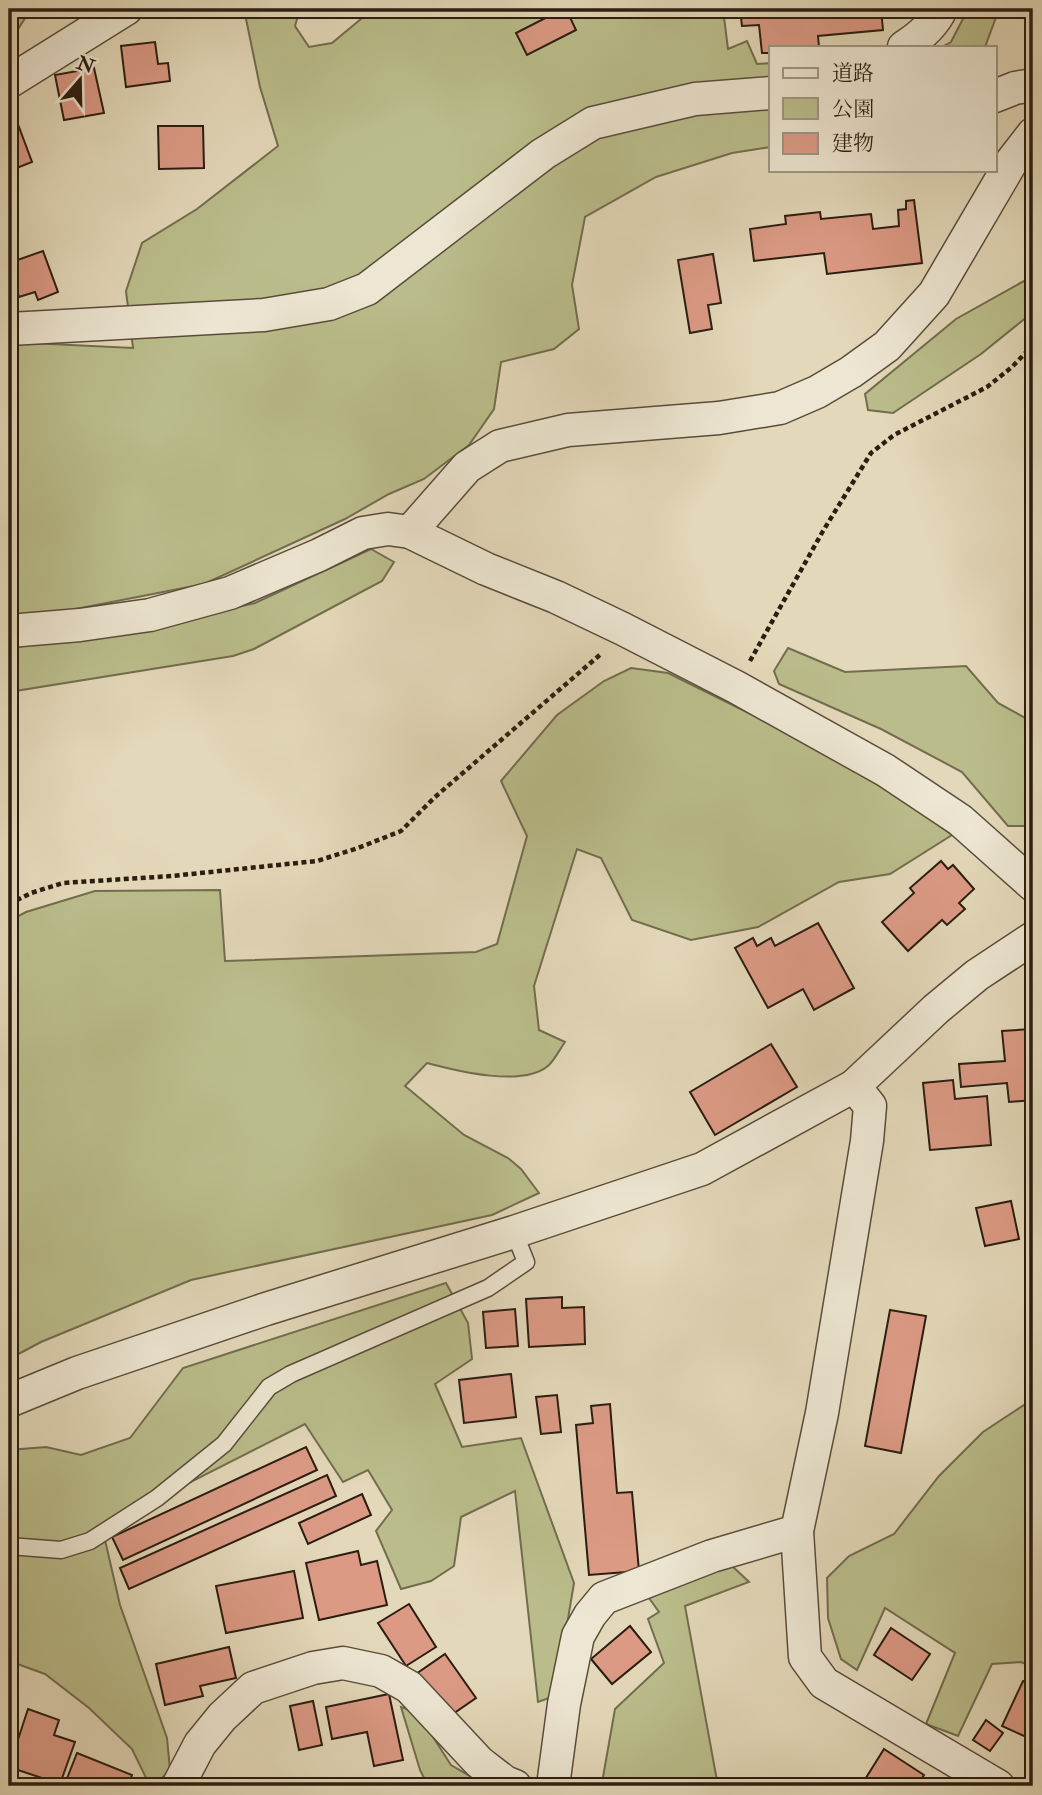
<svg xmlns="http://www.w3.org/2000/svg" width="1042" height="1795" viewBox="0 0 1042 1795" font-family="'IM FELL Double Pica','Noto Serif JP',serif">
<rect width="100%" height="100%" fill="#e3d8b9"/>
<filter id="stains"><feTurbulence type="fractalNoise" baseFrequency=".00286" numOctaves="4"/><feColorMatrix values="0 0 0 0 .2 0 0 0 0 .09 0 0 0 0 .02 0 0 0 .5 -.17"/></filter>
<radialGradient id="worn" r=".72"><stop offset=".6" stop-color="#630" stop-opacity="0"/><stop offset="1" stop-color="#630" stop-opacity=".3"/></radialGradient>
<!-- green -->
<g fill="#babd8b" stroke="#726d4e" stroke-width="2">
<path d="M9,9H31L9,43Z"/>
<path d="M244,9H300L295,26L309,47L332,43L373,9H649L650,18L724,17L728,49L747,41L757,64L771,63V147L732,153L656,177L585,217L572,285L579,329L554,349L501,362L494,409L469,445L424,479L389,494L345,519L204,584L9,622V342L133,348L126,291L142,243L197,209L278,146L260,87Z"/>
<path d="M968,9H999L985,47H942L951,42Z"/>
<path d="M1033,276V312L981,354L893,413L868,410L865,394L956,319Z"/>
<path d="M371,549L394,562L382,581L254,649L233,656L9,692V641L159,625L255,603Z"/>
<path d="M788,648L845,672L966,666L998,703L1033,722V817L1025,826H1008L962,772L881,729L779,684L774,671Z"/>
<path d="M631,668L668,673L799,738L910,804L952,835L890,874L839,882L758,927L691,940L632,920L601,858L577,849L534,986L539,1030L565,1042C560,1049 555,1059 549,1065C524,1088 457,1071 427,1063L405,1086L464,1135L508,1158L521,1169L539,1193L492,1215L191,1280L41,1342L9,1359V921L26,912L95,891L220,890L225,961L476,952L497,944L527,836L501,781L557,715L604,681Z"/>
<path d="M446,1283L468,1323L472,1359L435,1384L462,1447L521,1438L574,1583L555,1696L538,1702L515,1491L461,1517L454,1566L431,1581L401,1589L376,1531L392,1510L368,1470L343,1482L305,1424L102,1527L120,1605L167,1738L170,1770L154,1786H150L132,1749L89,1708L45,1674L9,1661V1450L46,1447L81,1455L130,1438L183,1368Z"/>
<path d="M1033,1399V1667L1021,1662L992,1664L958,1736L926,1724L955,1653L885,1608L857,1670L841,1659L828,1618L827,1578L849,1556L894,1534L939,1476L983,1432Z"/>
<path d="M730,1564L749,1582L685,1606L718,1786H609L603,1777L615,1709L664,1663L648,1619L659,1612L649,1598Z"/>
<path d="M401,1707L417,1712L451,1765L487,1786H428L420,1770Z"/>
</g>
<!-- building -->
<g fill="#dc9a85" stroke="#2b1d11" stroke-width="2">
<path d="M563,9H566L576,30L527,55L516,33Z"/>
<path d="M740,9H881L883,30L818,36L819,47H771V53H762L759,25L742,26Z"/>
<path d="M155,42L158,64L168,63L170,81L126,87L121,46Z"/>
<path d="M94,68L104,113L64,120L55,75Z"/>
<path d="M13,111L32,162L9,171V113Z"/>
<path d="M158,126H203L204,168L159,169Z"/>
<path d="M914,200L922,263L827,274L824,253L754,261L750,229L786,224L785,216L820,212L821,219L871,214L873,229L899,226L898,210L906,209V201Z"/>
<path d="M43,251L58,292L38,300L35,292L19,297L15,284L9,287V263Z"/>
<path d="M713,254L721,303L708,305L712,329L690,333L678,260Z"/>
<path d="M941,861L948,869L953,865L974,889L959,903L965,909L947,925L942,920L908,951L882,922L914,893L910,888Z"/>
<path d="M818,923L854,988L814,1010L803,989L768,1008L735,948L753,938L757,946L771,938L775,946Z"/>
<path d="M1032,1029L1033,1100L1009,1102L1007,1083L961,1087L959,1064L1005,1061L1002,1031Z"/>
<path d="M771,1044L797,1087L715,1135L690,1092Z"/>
<path d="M953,1080L955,1099L987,1096L991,1145L930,1150L923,1083Z"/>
<path d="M1011,1201L1019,1239L985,1246L976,1208Z"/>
<path d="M562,1297V1308L584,1307L585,1344L529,1347L526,1299Z"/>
<path d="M515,1309L518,1346L486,1348L483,1312Z"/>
<path d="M890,1310L926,1316L901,1453L865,1446Z"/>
<path d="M511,1374L516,1417L464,1423L459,1380Z"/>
<path d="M557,1395L561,1432L541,1434L536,1397Z"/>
<path d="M610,1404L617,1493L632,1492L639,1571L589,1575L576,1425L593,1423L591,1406Z"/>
<path d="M306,1447L317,1470L123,1560L112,1537Z"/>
<path d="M327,1475L336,1496L129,1589L120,1568Z"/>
<path d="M362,1494L371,1515L308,1544L299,1523Z"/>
<path d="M358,1551L361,1565L377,1561L387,1605L319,1620L306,1563Z"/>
<path d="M294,1571L303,1618L226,1633L216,1586Z"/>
<path d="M409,1604L436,1647L406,1666L378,1623Z"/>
<path d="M630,1626L651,1652L612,1684L591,1659Z"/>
<path d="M891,1628L930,1654L912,1680L874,1655Z"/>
<path d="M229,1647L236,1678L200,1686L203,1696L165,1705L156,1664Z"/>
<path d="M445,1654L476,1698L447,1718L416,1674Z"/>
<path d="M1023,1681L1033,1686V1740L1002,1726Z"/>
<path d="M389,1694L403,1760L374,1766L367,1732L332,1739L326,1707Z"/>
<path d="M313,1701L322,1745L299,1750L290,1706Z"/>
<path d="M28,1709L59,1720L54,1735L75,1742L60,1784L9,1767Z"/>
<path d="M986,1720L1003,1733L990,1751L973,1740Z"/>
<path d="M884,1749L924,1775L917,1786H872L864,1781Z"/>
<path d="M77,1753L132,1775L128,1786H78L66,1781Z"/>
</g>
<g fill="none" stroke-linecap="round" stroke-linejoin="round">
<defs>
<path id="lane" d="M9,1546L61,1550L90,1541L157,1498L224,1444L269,1387L291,1374L488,1288L526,1262L514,1232"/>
<g id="street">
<path d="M904,47C918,38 934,25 941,9"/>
<path d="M9,82L126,9"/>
<path d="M995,96L1015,88L1033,85"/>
<path d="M9,329L264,315L329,304L367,289L543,154L593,123L695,99L771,93"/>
<path d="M410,532L467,467L500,446L568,430L719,418L780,408L817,392L851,372L887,346L934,294L1012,161L1033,134"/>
<path d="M9,631L80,625L150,615L230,593L319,555L363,533L388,529L410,532L486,569L556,597L623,629L736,687L885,770L960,820L1033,885"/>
<path d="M854,1086L870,1106L867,1141L822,1413L797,1531L805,1657L824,1683L998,1786"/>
<path d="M9,1401L77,1373L266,1309L514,1232L702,1169L854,1086L936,1009L977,975L1033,938"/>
<path d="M178,1786L200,1744L222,1717L253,1688L313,1668L343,1663L381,1671L409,1687L479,1762L505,1782L515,1786"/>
<path d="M553,1786L564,1704L578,1636L590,1615L604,1598L712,1556L797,1531"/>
</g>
</defs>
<!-- lane casing -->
<use href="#lane" stroke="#594c3b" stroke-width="19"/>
<!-- street casing -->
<use href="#street" stroke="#594c3b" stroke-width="35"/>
<!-- path -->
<g stroke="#2b1d11" stroke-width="4.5" stroke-dasharray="5 3.5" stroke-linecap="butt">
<path d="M750,661L823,531L871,453L894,435L987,387L1012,367L1033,345"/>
<path d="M9,904L31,893L63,883L172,876L317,861L358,848L401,831L435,797L602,653"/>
</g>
<!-- lane -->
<use href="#lane" stroke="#ede6d2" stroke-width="16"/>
<!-- street -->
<use href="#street" stroke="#ede6d2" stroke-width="32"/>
</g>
<!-- margin -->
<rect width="1042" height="1795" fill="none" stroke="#e3d8b9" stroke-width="35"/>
<rect x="10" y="10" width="1021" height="1774" fill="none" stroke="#2b1d11" stroke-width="3.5"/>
<rect x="18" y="18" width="1007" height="1760" fill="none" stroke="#2b1d11" stroke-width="2"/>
<!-- legend -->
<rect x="769" y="46" width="228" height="126" fill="#ede6d2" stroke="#9f9685" stroke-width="2"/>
<rect x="783" y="68" width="35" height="10" fill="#ede6d2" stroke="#9f9685" stroke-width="2"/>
<text x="832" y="80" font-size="21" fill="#2b1d11">道路</text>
<rect x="783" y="98" width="35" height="21" fill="#babd8b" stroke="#9f9685" stroke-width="2"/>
<text x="832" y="116" font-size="21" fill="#2b1d11">公園</text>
<rect x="783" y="133" width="35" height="21" fill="#dc9a85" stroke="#9f9685" stroke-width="2"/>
<text x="832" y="150" font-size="21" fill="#2b1d11">建物</text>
<!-- north arrow -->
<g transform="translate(80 80) rotate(20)" stroke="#ede6d2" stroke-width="5" paint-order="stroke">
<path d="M0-5L12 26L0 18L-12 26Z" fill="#2b1d11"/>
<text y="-10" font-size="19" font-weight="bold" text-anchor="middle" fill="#2b1d11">N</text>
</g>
<rect width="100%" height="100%" filter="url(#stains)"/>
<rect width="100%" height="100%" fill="url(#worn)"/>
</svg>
